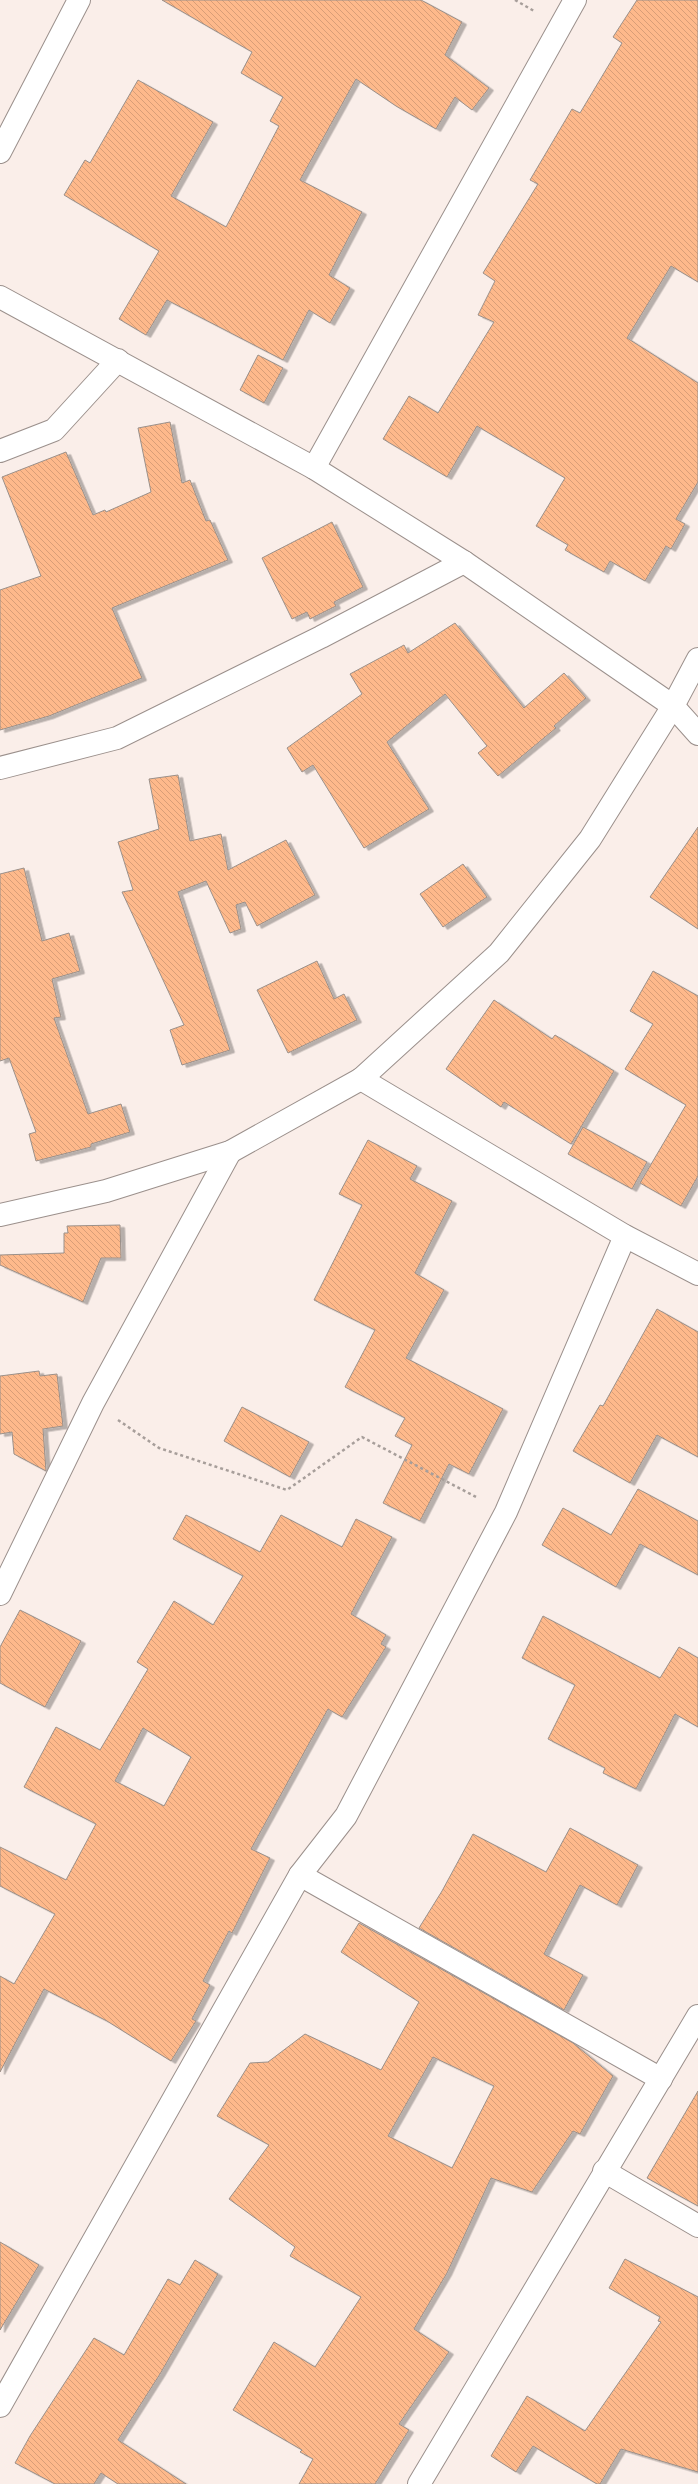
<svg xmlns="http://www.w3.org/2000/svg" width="698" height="2484" viewBox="0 0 698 2484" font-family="'DejaVu Sans',sans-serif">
<defs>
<pattern id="building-back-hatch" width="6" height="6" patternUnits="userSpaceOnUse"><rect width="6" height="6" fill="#feb98b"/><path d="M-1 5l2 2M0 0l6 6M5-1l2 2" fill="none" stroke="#d99e77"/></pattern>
<filter id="shadow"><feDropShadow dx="4.5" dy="2.5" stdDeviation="0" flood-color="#0004"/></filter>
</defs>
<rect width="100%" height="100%" fill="#faeee9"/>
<!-- building -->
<g fill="url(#building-back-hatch)" stroke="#9a908a" fill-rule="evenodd" filter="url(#shadow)">
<path d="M162,0H421L462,22L445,55L489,88L472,110L455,97L436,129L396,106L356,79L300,180L362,212L329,275L350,288L330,323L309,310L283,360L167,300L146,335L119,319L159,251L64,195L85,160L90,163L138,80L213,122L171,196L226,227L279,126L270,121L283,97L241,73L252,52Z"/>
<path d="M637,0H698V282L671,266L627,338L698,383V482L676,519L685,524L671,549L666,546L645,581L610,561L604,572L565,550L568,545L536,526L565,478L477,426L447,477L383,439L409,396L438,413L494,322L478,315L495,281L483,273L538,184L530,180L572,109L580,113L622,43L613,37Z"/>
<path d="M258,355L283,368L264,403L240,390Z"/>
<path d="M170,422L182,483L190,480L206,521L210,520L228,560L112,608L142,678L49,716L0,730V590L41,576L2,477L66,452L93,515L105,510L106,512L151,492L138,428Z"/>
<path d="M332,522L363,587L334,602L336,606L310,619L307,612L292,619L262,558Z"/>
<path d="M455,623L524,708L564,673L586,698L554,726L556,728L498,776L478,753L487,746L445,694L387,742L429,809L364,848L313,765L302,772L287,748L362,694L350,674L404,645L408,653Z"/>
<path d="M178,775L190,841L221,834L228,870L286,840L315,895L257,926L245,902L236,905L241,929L230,933L206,881L178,892L230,1050L182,1065L170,1030L184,1025L122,892L133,890L118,842L159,829L149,779Z"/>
<path d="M698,827V929L650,897Z"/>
<path d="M463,864L487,897L443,927L420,894Z"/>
<path d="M24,868L42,941L69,933L80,971L52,979L61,1017L54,1018L88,1114L121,1104L130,1132L91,1144V1147L36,1161L29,1134L36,1132L9,1058L0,1061V874Z"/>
<path d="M317,961L334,999L344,994L357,1020L288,1053L257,990Z"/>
<path d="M653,971L698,996V1176L681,1206L640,1183L686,1105L625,1069L653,1024L630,1011Z"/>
<path d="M494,1000L552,1039L555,1035L614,1071L571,1144L504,1102L501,1107L446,1069Z"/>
<path d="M583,1127L647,1162L632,1189L568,1154Z"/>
<path d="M368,1140L417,1166L410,1179L452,1201L415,1273L444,1290L406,1358L503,1409L469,1474L449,1464L420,1521L383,1503L412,1445L395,1436L405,1418L345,1387L375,1330L314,1300L362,1205L339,1194Z"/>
<path d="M120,1225L121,1258H101L83,1302L0,1265V1255L64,1253V1233H68L67,1226Z"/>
<path d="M657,1309L698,1332V1457L657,1435L630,1483L573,1451L600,1405L603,1406Z"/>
<path d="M39,1371L40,1376L57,1374L63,1426L43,1429L46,1471L14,1454L12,1432L0,1434V1376Z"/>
<path d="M242,1407L309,1442L290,1477L224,1441Z"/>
<path d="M638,1489L698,1521V1575L640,1544L616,1587L542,1545L563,1508L611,1535Z"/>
<path d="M186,1515L260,1552L281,1515L342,1547L356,1519L392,1537L351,1614L386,1635L381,1644L386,1647L342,1717L328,1709L251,1849L270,1858L232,1933L229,1931L203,1981L210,1985L192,2019L196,2021L171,2061L107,2021L44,1989L0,2072V1976L14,1984L55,1914L0,1886V1847L66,1880L96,1824L24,1787L56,1727L100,1750L148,1669L137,1662L174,1601L213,1625L243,1576L173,1539ZM143,1728L191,1757L164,1806L115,1781Z"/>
<path d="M20,1610L81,1641L45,1707L0,1683V1647Z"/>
<path d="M543,1616L660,1678L679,1647L698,1658V1727L675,1714L636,1789L603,1773L605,1768L548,1739L575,1685L522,1658Z"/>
<path d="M570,1828L638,1865L617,1905L580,1885L544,1954L583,1975L564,2010L419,1928L442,1891L473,1834L546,1872Z"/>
<path d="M359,1923L573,2043L613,2076L580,2134L573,2131L532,2192L491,2178L447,2273L414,2329L449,2352L399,2424L409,2430L375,2484H299L313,2459L300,2452L302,2450L233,2410L274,2342L315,2367L361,2297L290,2256L295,2247L229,2199L269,2145L217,2116L250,2063L268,2062L305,2034L381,2070L419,2002L341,1952ZM433,2057L494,2086L452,2168L388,2136Z"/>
<path d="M698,2091V2206L647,2178Z"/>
<path d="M0,2242L39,2265L0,2330Z"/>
<path d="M625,2259L698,2297V2472L621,2449L600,2484H597L533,2446L516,2472L491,2456L527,2396L585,2431L661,2322L658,2321L660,2317L609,2288Z"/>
<path d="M195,2260L218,2274L160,2374L118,2440L186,2484H118L101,2473L94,2484H55L15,2463L30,2436L94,2338L124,2355L168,2279L180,2285Z"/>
</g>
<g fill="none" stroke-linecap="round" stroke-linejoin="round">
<defs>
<g id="minor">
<path d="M0,152L79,0"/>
<path d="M0,297L314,468L464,562L673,706L698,734"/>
<path d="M0,451L54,430L118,360"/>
<path d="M314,468L575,0"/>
<path d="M0,768L117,738L321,637L464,562"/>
<path d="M361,1079L625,1236L698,1274"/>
<path d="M0,1215L106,1191L230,1152L361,1079L499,953L590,839L673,706L698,659"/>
<path d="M0,1594L93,1403L230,1152"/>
<path d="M300,1875L661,2079"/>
<path d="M604,2171L698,2226"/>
<path d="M0,2406L300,1875L346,1816L506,1512L625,1236"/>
<path d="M419,2484L698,2016"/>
</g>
</defs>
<!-- minor casing -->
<use href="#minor" stroke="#9b908c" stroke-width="24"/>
<!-- path -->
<g stroke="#a79e9a" stroke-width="2.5" stroke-dasharray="3 3" stroke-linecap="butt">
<path d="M515,0L534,11"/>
<path d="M118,1420L159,1448L287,1490L362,1437L478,1498"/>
</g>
<!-- minor -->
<use href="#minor" stroke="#fff" stroke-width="22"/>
</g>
</svg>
